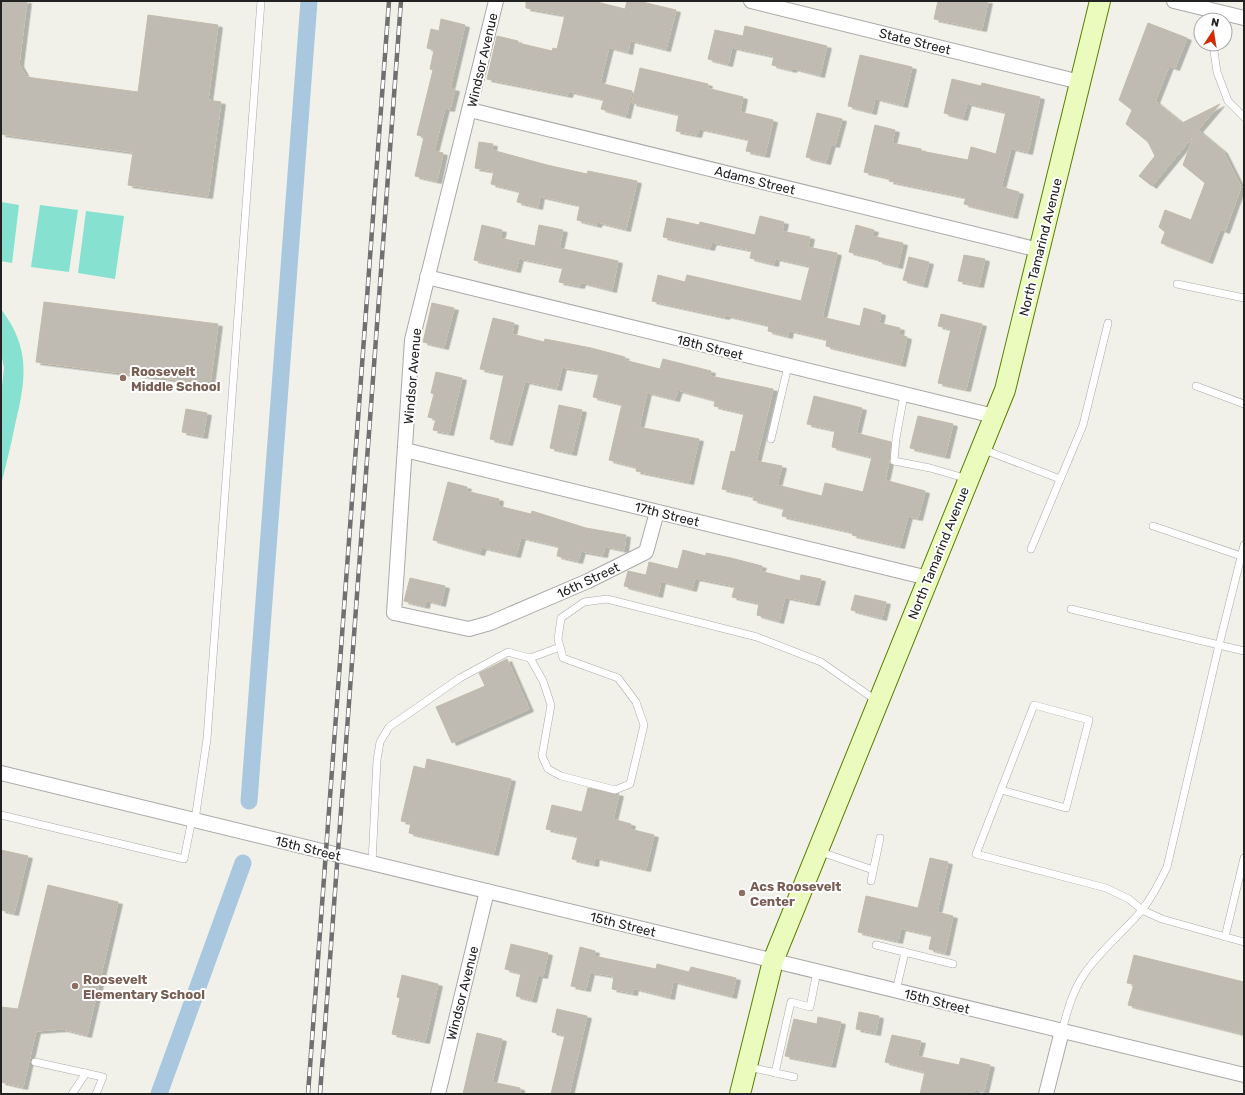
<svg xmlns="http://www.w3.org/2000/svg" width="1245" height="1095" viewBox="0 0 1245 1095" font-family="Rubik,sans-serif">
<defs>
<filter id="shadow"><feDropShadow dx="4.5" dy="2.5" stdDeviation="0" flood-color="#0004"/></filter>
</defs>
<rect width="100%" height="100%" fill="#f2f1e9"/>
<!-- pitch -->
<g fill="#86e1d1">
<path d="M1,202L19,205L12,263L1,261Z"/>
<path d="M40,205L78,210L69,272L31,267Z"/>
<path d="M86,211L124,216L115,279L78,273Z"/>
<path d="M1,309C31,349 26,379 15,425C11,445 6,465 1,485V395L4,368L1,353Z"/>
</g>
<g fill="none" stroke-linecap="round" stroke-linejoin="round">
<!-- canal -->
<g stroke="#a9c8e0" stroke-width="17">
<path d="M249,801L309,1"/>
<path d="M159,1094L243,863"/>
</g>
</g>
<!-- building -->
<g fill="#bfbab2" stroke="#c4bbaa" filter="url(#shadow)">
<path d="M1,1H27L19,64L26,77L138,92L148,15L218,25L208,100L221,102L208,196L128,185L133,152L1,134Z"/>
<path d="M526,1H593L625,9L627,1H638L676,10L666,49L630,40L628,52L609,47L600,83L632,91L626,116L601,109L604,99L569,91L568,95L487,79L497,36L518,41V43L552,51L553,48L557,49L565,15L526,8Z"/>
<path d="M938,1H988L982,29L934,19Z"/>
<path d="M441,19L465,25L450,88L455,89L450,109L445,108L434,151L443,153L437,181L415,176L424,137L417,135L433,70L430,69L434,50L427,48L431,29L439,31Z"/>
<path d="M1148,23L1187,38L1175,68L1169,66L1155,101L1182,123L1220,104L1198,130L1223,151L1241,187L1225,231L1220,229L1208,261L1161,243L1165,232L1159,227L1165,210L1191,220L1205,183L1183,165L1194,135L1152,186L1139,176L1155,156L1148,142L1126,124L1132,110L1119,100Z"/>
<path d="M745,26L827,46L820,75L793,68L792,70L772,65L774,56L732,47L728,64L708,59L715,30L743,36Z"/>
<path d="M860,55L912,67L903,105L875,98L872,112L848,106Z"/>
<path d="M640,68L708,84L707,88L743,97L740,112L773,120L765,155L746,151L749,139L699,128L697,135L676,131L679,114L632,103Z"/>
<path d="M952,79L981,86L982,83L1040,97L1028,152L1011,148L1001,187L1019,192L1013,216L964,204L966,197L889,181L890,178L864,172L875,125L895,130L892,143L921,149V151L968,160L971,147L996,154L1006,112L967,103L963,118L944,113Z"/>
<path d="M817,113L842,119L835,145L831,144L826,162L806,157Z"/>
<path d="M479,142L493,144L492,150L547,165L587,174L588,171L637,181L626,229L598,222L597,225L577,220L580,205L540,196L538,207L517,202L520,191L491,184L494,171L475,168Z"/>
<path d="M760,216L784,222L782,231L810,237L808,247L837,253L822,317L860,326L864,308L881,313L879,323L900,328L899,334L907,337L901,364L826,346L827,339L789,330L788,336L768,331L769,325L726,315L725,317L652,301L658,275L685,282L687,275L801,301L810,266L775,258L774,264L750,258L752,250L712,242L710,248L663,237L667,218L699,225L700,222L755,235Z"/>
<path d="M482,225L502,230L500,238L535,246L539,225L563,230L559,248L618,261L612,290L581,282L580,286L559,282L563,267L519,258L516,270L474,260Z"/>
<path d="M856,225L874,230L872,236L903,243L898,266L878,261L879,259L849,252Z"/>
<path d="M964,255L985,259L979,285L958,281Z"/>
<path d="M909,257L929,262L923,285L903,280Z"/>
<path d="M44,302L218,324L210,384L36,362Z"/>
<path d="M432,303L454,308L444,347L423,342Z"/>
<path d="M941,314L982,324L966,389L938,383L951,329L938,326Z"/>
<path d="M493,318L514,323L512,334L544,342L545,339L591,348L625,357L624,360L660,369L663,359L711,371L710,376L773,389L756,461L782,466L777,485L822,496L825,483L863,492L872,457L832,447L835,430L807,424L814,396L862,408L856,433L891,442L889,462L885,480L925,491L918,518L908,516L900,546L852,535L853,532L782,516L784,508L753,500L754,496L722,489L731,451L735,452L744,413L714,406L715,400L678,390L675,399L647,392L639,427L699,439L689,482L636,471L637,467L609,460L622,404L593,397L599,373L562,367L557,388L525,381L508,443L490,439L504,374L480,369Z"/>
<path d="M436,372L462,378L449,433L433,430L436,419L428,417L434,394L431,393Z"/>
<path d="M559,405L582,410L572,453L550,448Z"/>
<path d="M186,409L207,413L203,436L182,432Z"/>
<path d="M918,416L953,424L945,456L910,448Z"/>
<path d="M448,482L467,487L466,491L499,499L498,506L531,514L532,511L586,528L626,535L624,550L605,546L603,555L581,551L578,561L557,556L559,546L521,537L516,555L482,547L480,553L433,540Z"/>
<path d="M683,550L706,556V553L731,558L762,566L760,571L800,581L801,575L821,579L815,603L785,597L779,621L757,615L759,603L732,597L735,586L695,578L692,589L661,581L658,595L624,586L628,571L646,575L649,562L678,569Z"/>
<path d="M410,578L445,586L441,604L426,600L425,606L404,601Z"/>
<path d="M855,595L886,602L882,618L851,610Z"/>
<path d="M507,659L529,709L452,743L436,707L485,686L479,673Z"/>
<path d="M427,759L511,779L494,853L409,833L411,823L401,821L414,766L425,769Z"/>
<path d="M588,788L619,794L613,819L631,824L630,829L654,835L646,869L595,857L594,864L572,859L578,836L546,829L552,805L582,812Z"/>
<path d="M1,850L28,856L14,913L1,910Z"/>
<path d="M930,858L948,862L937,912L953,916L945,953L929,949L932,935L901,928L898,941L858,932L866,896L918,908Z"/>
<path d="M48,885L118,902L87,1035L63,1029L36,1031L23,1087L1,1082V1007L18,1009Z"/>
<path d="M511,944L548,953L543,976L538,975L532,1000L516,996L521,973L505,969Z"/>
<path d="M580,947L595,951L594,956L656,969L657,964L689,972L691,967L736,978L732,996L673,981L670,997L634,988L633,993L612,989L614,976L590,972L586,989L571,986Z"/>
<path d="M1134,955L1244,982V1034L1128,1005L1134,984L1127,983Z"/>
<path d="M402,975L438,984L425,1041L392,1034L400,998L397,997Z"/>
<path d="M557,1009L587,1016L569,1094H551L565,1035L552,1032Z"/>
<path d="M859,1012L879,1016L876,1033L856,1029Z"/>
<path d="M818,1017L841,1022L831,1065L785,1056L794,1019L817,1024Z"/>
<path d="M477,1033L502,1039L492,1082L520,1088V1094H463Z"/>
<path d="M892,1035L921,1041L917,1056L959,1065L961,1058L990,1065L984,1091L975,1089L974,1094H920L925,1072L885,1062Z"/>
</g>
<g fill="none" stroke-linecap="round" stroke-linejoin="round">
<defs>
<g id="lane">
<path d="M1213,44L1217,72L1228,101L1244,117"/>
<path d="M1177,284L1244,298"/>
<path d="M1196,386L1244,404"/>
<path d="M904,395L896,438L894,461L930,468L968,479"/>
<path d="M771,439L788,366"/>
<path d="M982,449L1060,479"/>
<path d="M1153,526L1244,557"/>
<path d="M1244,545L1219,645L1244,651"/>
<path d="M1031,549L1083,425L1108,323"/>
<path d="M530,658L560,647"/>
<path d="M1001,790L1066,808L1089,720L1034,705L976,854L1106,888L1129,899L1142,910L1162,919L1244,942"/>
<path d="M1,815L184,859L192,819"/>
<path d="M195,820L207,739L261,1"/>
<path d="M818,851L873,870"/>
<path d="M372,863L377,760L380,742L389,727L460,678L508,652L530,658L543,681L551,705L542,756L548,769L561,776L615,790L630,784L644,725L636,702L618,678L563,658L558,639L561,618L584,602L607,599L757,637L821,662L877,701"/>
<path d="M871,881L880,838"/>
<path d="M1225,937L1244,858"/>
<path d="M876,945L953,964"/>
<path d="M896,991L905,952"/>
<path d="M1062,1031C1067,1012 1072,993 1083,976C1099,951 1123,933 1142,910C1152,897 1160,882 1167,867L1219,645L1071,609"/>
<path d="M35,1062L103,1077L96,1094"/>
<path d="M749,1067L794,1077"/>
<path d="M775,1073L791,1002L810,1007L817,971"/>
<path d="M72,1094L86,1073"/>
</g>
<g id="street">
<path d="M496,1L412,340L394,613L469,629L490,623L588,581L646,552L657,512"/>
<path d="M751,1L1080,82"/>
<path d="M1174,1L1244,18"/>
<path d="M470,110L1039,250"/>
<path d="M427,277L994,416"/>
<path d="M405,450L928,578"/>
<path d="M1,773L1244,1075"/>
<path d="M438,1094L487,891"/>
<path d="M1046,1094L1062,1031"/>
</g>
<path id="secondary" d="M740,1094L773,961L1005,390L1100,1"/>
</defs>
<!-- lane casing -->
<use href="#lane" stroke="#a9a9a9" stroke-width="8"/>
<!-- street casing -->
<use href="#street" stroke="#a9a9a9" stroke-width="16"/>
<!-- secondary casing -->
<use href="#secondary" stroke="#587f03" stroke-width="22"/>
<!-- lane -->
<use href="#lane" stroke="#fff" stroke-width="7"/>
<!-- street -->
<use href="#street" stroke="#fff" stroke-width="14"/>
<!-- secondary -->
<use href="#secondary" stroke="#ebfbbe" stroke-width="20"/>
<defs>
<g id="rail">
<path d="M308,1094L389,1"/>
<path d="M320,1094L401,1"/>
</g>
</defs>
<!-- rail casing -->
<use href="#rail" stroke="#707070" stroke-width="4.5"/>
<!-- rail -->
<use href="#rail" stroke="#fff" stroke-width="3" stroke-dasharray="9" stroke-linecap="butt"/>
</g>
<!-- markers -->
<g fill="#8d6e63" stroke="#fff" stroke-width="1.5">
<circle cx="123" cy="378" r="4"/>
<circle cx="742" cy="893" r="4"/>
<circle cx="75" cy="986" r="4"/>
</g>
<g text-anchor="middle" stroke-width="4" stroke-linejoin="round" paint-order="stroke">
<!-- street labels -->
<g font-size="13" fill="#222" stroke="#fff">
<text transform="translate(915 41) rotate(14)" y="5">State Street</text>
<text transform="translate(482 60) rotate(-77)" y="5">Windsor Avenue</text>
<text transform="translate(755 180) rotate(14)" y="5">Adams Street</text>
<text transform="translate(1040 247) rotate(-76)" y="5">North Tamarind Avenue</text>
<text transform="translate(710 347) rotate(14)" y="5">18th Street</text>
<text transform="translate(412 376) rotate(-85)" y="5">Windsor Avenue</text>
<text transform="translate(667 514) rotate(14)" y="5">17th Street</text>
<text transform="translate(938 553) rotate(-68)" y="5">North Tamarind Avenue</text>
<text transform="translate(588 580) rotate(-25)" y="5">16th Street</text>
<text transform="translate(308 848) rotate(14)" y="5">15th Street</text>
<text transform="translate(623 924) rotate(14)" y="5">15th Street</text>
<text transform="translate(462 993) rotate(-76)" y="5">Windsor Avenue</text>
<text transform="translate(937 1001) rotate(14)" y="5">15th Street</text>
</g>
<!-- education labels -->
<g font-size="13" font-weight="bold" fill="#785e54" stroke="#fff" text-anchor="start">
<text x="131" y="376">Roosevelt<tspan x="131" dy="15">Middle School</tspan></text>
<text x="750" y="891">Acs Roosevelt<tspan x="750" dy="15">Center</tspan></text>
<text x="83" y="984">Roosevelt<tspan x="83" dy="15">Elementary School</tspan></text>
</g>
</g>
<!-- border -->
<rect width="1245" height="1095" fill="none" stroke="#222222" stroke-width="4"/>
<!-- north arrow -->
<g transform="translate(1213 32) rotate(12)"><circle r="19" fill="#ffffff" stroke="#a7a7a7"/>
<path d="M0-3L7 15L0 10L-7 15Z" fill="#d42b00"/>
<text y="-6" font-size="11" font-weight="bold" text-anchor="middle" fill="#222222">N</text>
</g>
</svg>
